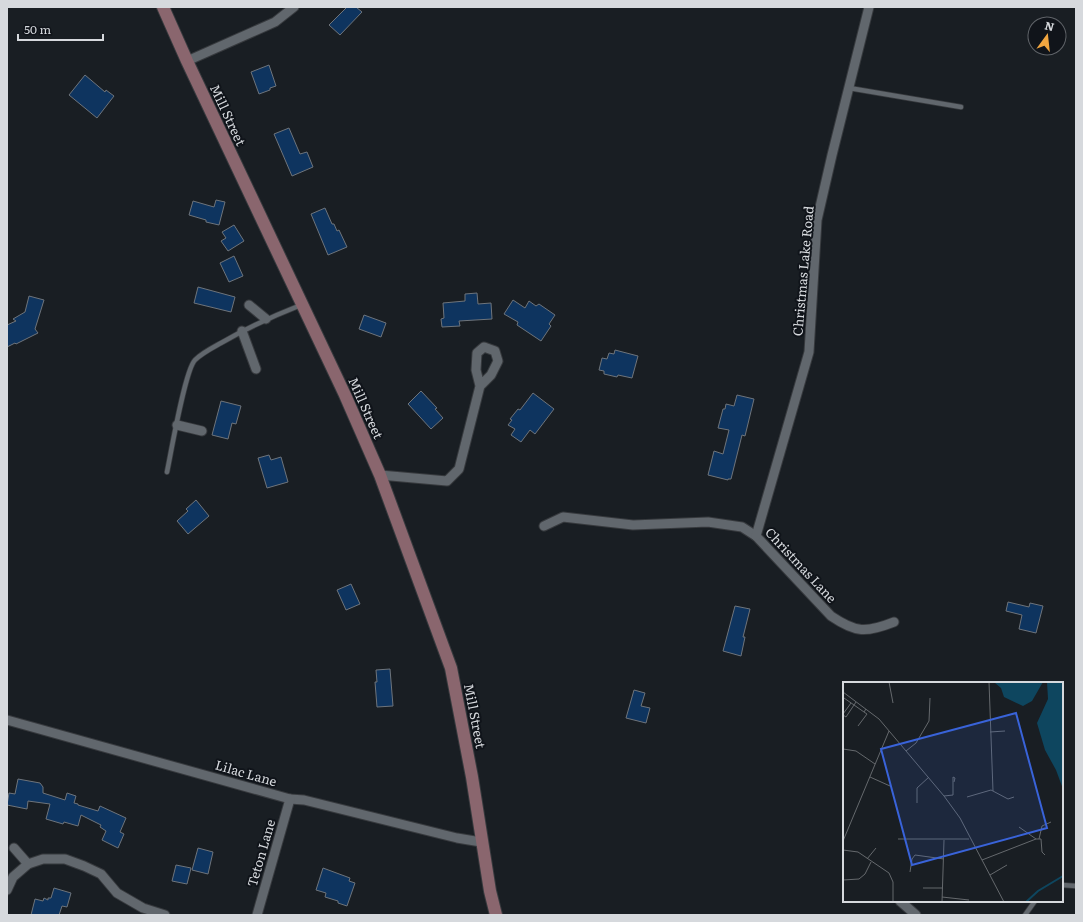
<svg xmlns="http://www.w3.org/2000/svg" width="1083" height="922" viewBox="0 0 1083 922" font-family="Literata,serif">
<rect width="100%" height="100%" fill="#191e23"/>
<!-- building -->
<g fill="#0e345f" stroke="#6e747b">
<path d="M347,7H356L362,12L340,35L329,25Z"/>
<path d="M269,65L276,86L270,88V90L259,94L251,72Z"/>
<path d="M85,75L105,92L106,90L114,96L97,118L69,95Z"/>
<path d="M289,128L300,154L307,152L313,167L292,176L274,134Z"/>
<path d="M216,200L225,202L219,225L206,222V220L189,215L193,201L214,207Z"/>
<path d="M325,208L332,224H334L337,231L339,230L347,247L328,255L311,214Z"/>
<path d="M234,225L244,241L228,251L221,241L226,238L222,232Z"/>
<path d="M234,256L243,276L229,282L220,263Z"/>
<path d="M198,287L235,297L231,312L194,303Z"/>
<path d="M477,293L478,304L491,303L492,319L459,321L460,326L442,327L441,319L444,318L443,303L465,301V294Z"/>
<path d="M29,296L44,300L35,329L38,333L16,344L15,343L7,347V325L16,321L13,319L25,312Z"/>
<path d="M513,300L525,308L529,301L536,306L539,304L555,315L549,324L551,326L541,341L517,325L518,322L504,314Z"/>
<path d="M364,315L386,323L381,337L359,329Z"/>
<path d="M615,350L638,356L632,378L618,375L617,377L604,374V371L599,370L602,358L607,359L609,353L614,354Z"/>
<path d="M421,391L437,408L435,409L443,418L431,429L408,404Z"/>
<path d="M533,393L554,409L535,434L530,430L521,442L511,435L515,429L508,425L512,420L510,419L518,409L520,410Z"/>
<path d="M737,395L754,399L745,436L742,435L731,479H728V480L708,475L714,451L723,454L729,430L718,428L723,409H725L726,404L734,406Z"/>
<path d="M221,401L241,406L236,424L232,423L228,439L212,435Z"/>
<path d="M269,455L271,460L281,457L288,482L267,488L258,458Z"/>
<path d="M196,500L209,516L188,534L177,521L188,511L186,509Z"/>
<path d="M351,584L360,604L346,610L337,590Z"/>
<path d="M1008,602L1029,607L1030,603L1043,606L1036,633L1019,629L1022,615L1006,611Z"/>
<path d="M735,606L750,609L743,637H745L741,656L723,651Z"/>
<path d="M390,669L393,706L377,707L375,682H377L376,670Z"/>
<path d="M634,690L645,693L641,706L650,708L646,723L626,718Z"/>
<path d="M18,779L40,783L43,787V793L65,800L67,793L76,796L74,803L78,804V805L98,811L100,806L126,818L120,832L124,834L118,848L102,840L106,831L100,827L101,825L81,815L78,826L64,822L63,824L46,819L50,804L28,801L27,809L7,805L9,793L15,794Z"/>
<path d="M198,848L213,852L208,874L192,870Z"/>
<path d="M176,865L191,868L187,884L172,881Z"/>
<path d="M323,868L350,878L349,881L355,883L347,906L338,903V901L325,897L326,893L316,890Z"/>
<path d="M54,888L71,893L67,907L62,906L59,915H31L35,899L43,901L44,898L48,900V898H51Z"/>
</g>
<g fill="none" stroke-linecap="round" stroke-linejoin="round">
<defs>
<g id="lane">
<path d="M849,88L961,107"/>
<path d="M167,472C171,453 185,370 195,360C202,353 212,348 221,343C247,328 273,316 301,305"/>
<path d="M1062,885L1076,886"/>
<path d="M1025,915L1035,901"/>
</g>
<g id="street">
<path d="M187,61L275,22L294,7"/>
<path d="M249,305L266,319"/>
<path d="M242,331L256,369"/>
<path d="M177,425L202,431"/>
<path d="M380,475L447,481L459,469L480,386L476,370L477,353L484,347L495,351L498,361L491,375L480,386"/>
<path d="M544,526L563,517L633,525L708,522L742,527L756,536L831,616C856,633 866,633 894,622"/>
<path d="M756,536L809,352L817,220L832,155L869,7"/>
<path d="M7,720L290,799L304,800L457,838L481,842"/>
<path d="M14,848L28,864"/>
<path d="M7,890L13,877L28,864L43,859H65L84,866L101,874L117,893L143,908L165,915"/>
<path d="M900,901L916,915"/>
<path d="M257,915L290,799"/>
</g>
<path id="secondary" d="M163,7L187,61L345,395L380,475L451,668L472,777L490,891L496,915"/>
</defs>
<!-- lane casing -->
<use href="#lane" stroke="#373a3e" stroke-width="6"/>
<!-- street casing -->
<use href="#street" stroke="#373a3e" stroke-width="11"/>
<!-- secondary casing -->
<use href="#secondary" stroke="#373a3e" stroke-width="14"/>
<!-- lane -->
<use href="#lane" stroke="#61676d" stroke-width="4.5"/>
<!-- street -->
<use href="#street" stroke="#61676d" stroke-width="9"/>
<!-- secondary -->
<use href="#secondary" stroke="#8a666e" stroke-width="12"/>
</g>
<g text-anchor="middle" stroke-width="4" stroke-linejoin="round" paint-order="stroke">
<!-- street labels -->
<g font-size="13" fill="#d6d9dd" stroke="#10141a">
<text transform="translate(228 115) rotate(65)" y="5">Mill Street</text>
<text transform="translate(803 271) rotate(-85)" y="5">Christmas Lake Road</text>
<text transform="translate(366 408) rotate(66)" y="5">Mill Street</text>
<text transform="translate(801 565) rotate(47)" y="5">Christmas Lane</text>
<text transform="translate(475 716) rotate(79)" y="5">Mill Street</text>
<text transform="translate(246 773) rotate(16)" y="5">Lilac Lane</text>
<text transform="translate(261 853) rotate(-74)" y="5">Teton Lane</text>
</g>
</g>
<!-- overview -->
<g transform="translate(843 682)">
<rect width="220" height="220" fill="#191e23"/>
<path d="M200,0L189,19L180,24L161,15L158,6L152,1ZM204,0H220V107L213,88L202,68L194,41L205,17Z" fill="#0e465f"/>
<path fill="none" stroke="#0e465f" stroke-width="2" d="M183,220L195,209L220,194"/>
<path fill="none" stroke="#65696d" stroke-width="1" d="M46,0L50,21M146,0L150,109M0,10L36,37L101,114L117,136L161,220M1,16L21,30M0,32L8,21M0,33L3,35L13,20M15,44L24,32L21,30L23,27M147,50L162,49M0,67L13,69L32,82M63,69L73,61L86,39L87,16M27,95L47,104M101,114L110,113V95L112,96L111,100M124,115L148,108L165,117L171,115M74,121V106L86,95M176,145L193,157M55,157H126M196,157L199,144L208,140M0,159L46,49M0,168L15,170L46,191L50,200V220M24,177L33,166M139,178L193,157H198L199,170L202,173M67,190L69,177L72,173L101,177M147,193L164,183M0,198L16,197L22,192L28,180M80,206H100M99,215L126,218M99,220L101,158"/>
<path fill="#3963d9" fill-opacity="0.15" stroke="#3963d9" stroke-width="2" d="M173,31L204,146L69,183L38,67Z"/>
<rect width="220" height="220" fill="none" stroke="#d6d9dd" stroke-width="2"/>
</g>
<!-- border -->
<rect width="1083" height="922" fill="none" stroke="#d6d9dd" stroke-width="16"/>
<!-- north arrow -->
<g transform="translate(1047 36) rotate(15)"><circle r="19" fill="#10141a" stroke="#5f6368"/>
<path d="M0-3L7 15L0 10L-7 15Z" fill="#f1a640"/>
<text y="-6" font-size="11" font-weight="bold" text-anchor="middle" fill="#d6d9dd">N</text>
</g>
<!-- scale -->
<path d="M18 34v6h85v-6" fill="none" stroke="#d6d9dd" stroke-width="2"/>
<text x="24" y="34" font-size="12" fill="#d6d9dd" stroke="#10141a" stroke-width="3" paint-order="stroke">50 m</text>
</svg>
